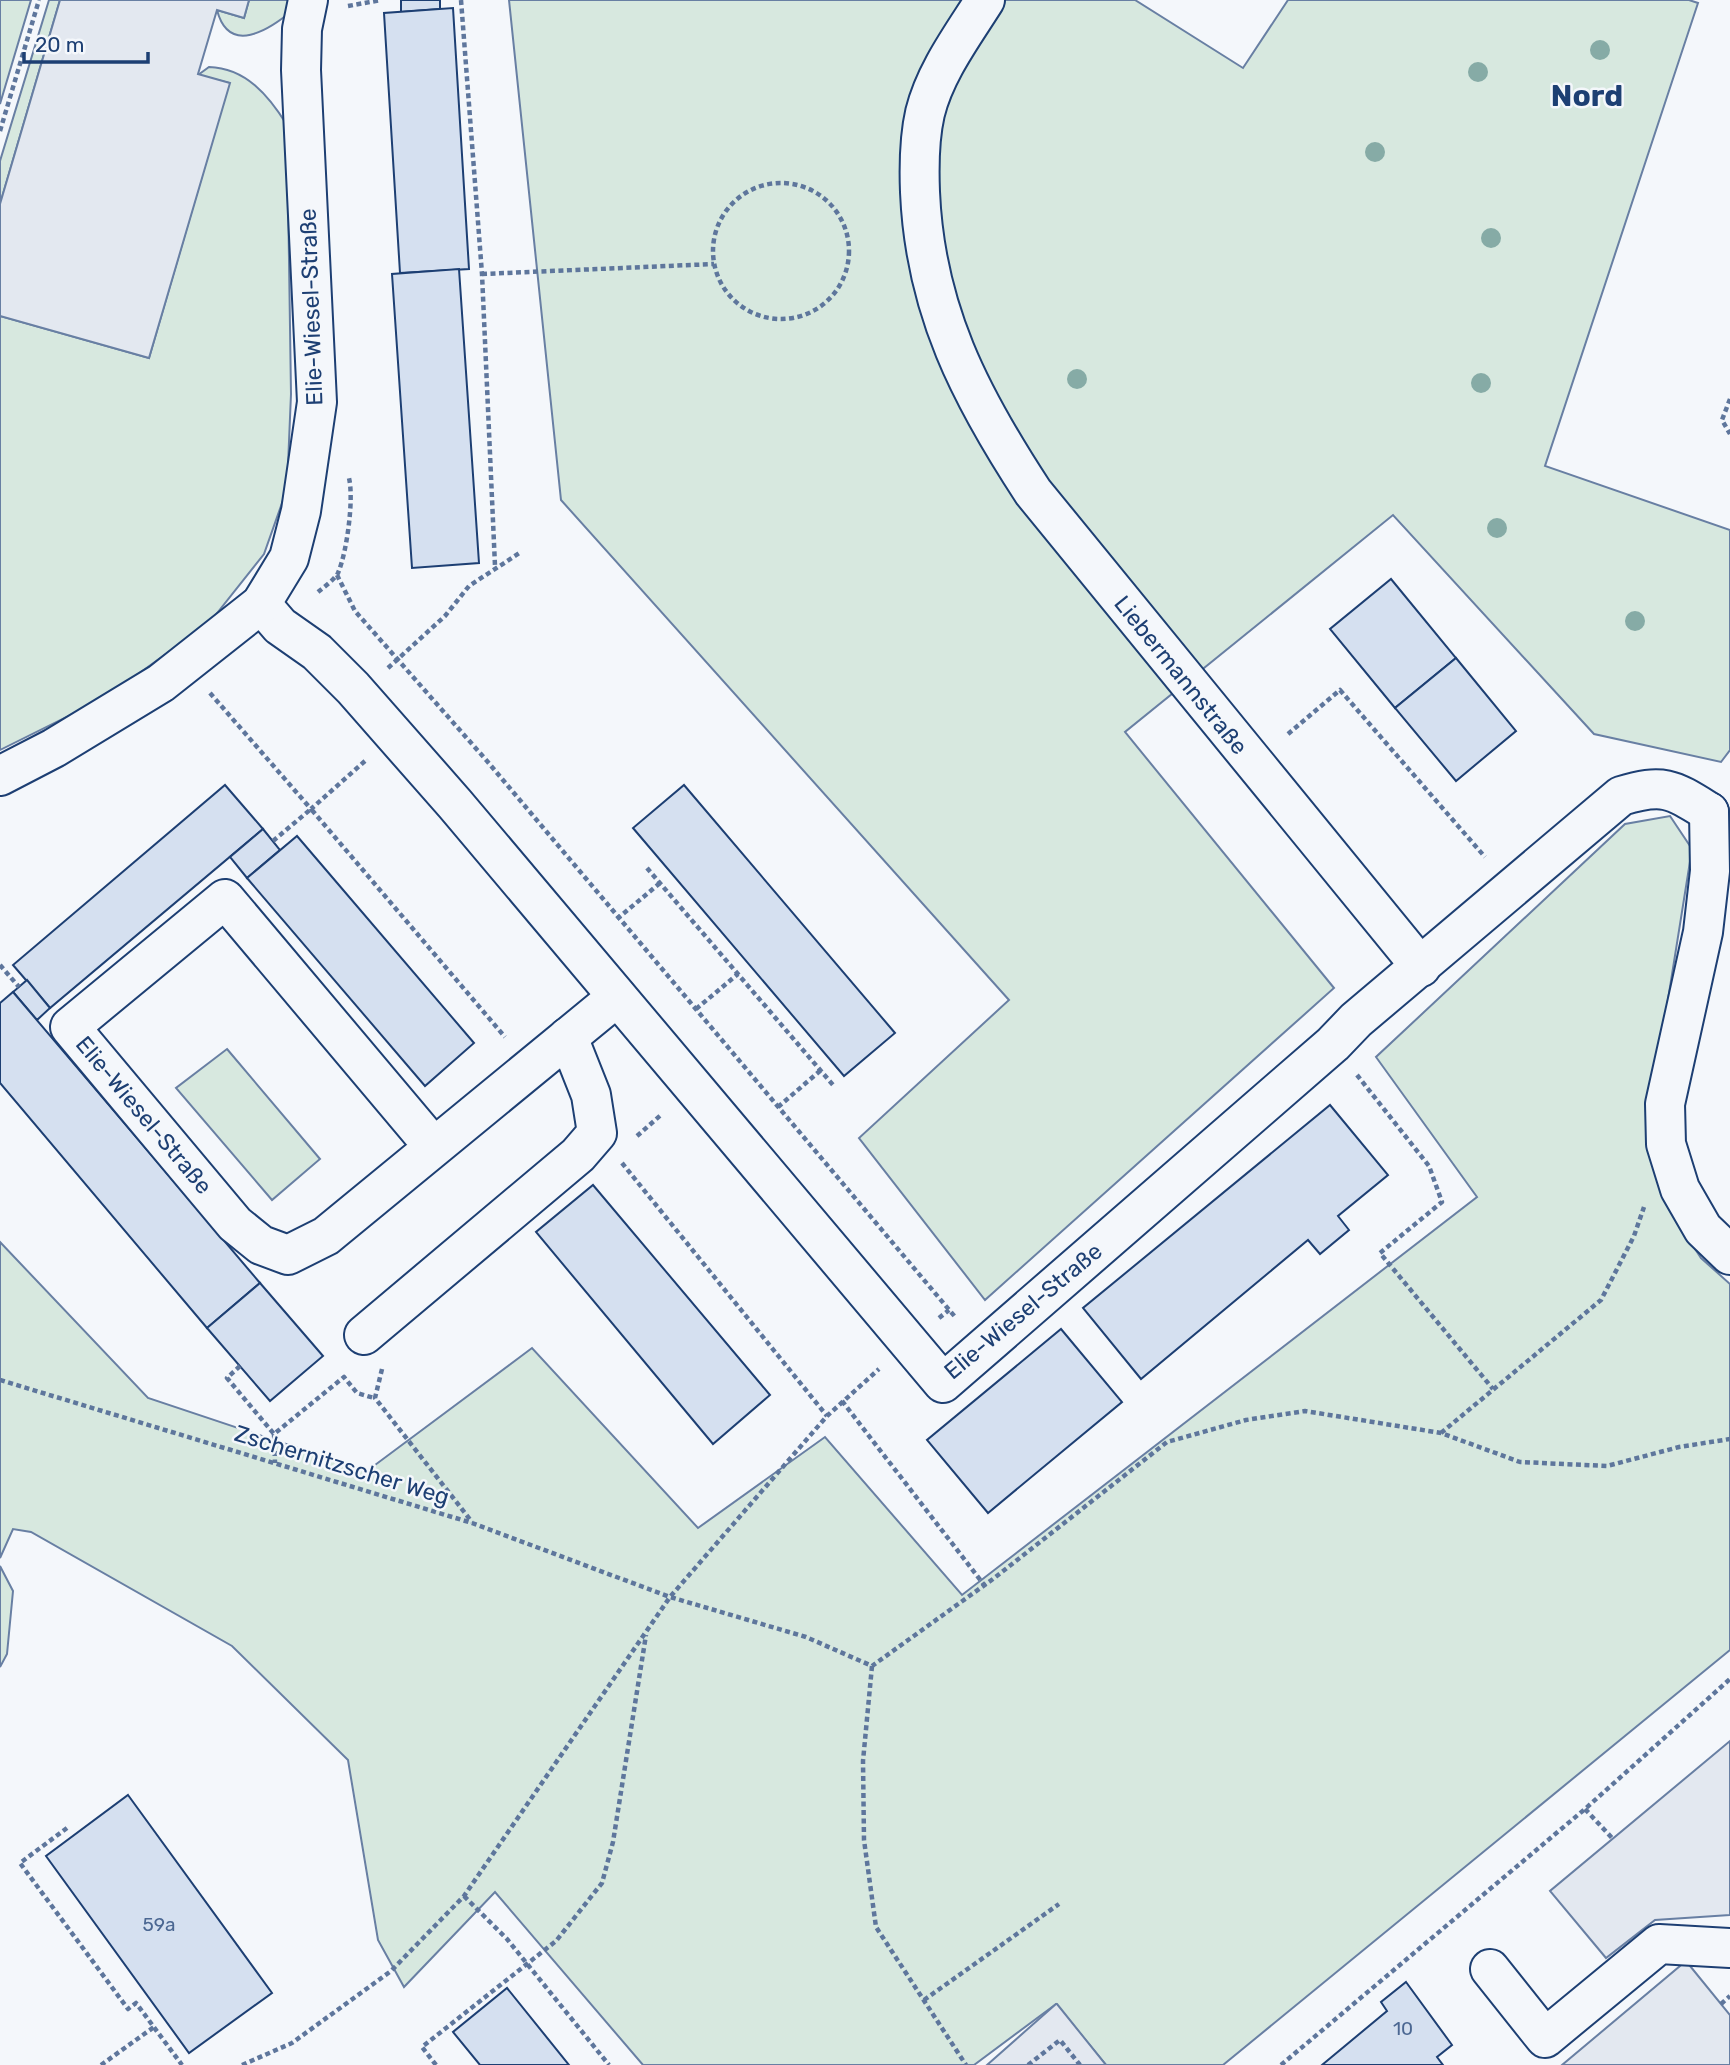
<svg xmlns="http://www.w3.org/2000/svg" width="1730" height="2065" viewBox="0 0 1730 2065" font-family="Rubik,sans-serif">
<rect width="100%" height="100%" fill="#f4f7fb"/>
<!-- green -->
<g fill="#d7e8df" stroke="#687fa3" stroke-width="2">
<path d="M0,0H31L0,104Z"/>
<path d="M49,0H60L0,204V161Z"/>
<path d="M249,0H293V10C269,30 229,56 217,10L244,18Z"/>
<path d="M509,0H1135L1243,68L1288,0H1689L1698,3L1545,466L1730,530V750L1721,762L1594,734L1393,515L1125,732L1334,988L985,1300L859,1138L1009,1000L561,500Z"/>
<path d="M209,67C246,68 269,96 287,125L291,394L287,489L264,554L210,622L105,698L0,750V316L149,358L229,83L198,75Z"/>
<path d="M1670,816L1692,849L1648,1125L1668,1207L1701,1258L1730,1284V1650L1223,2065H1106L1056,2004L974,2065H643L495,1892L404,1987L378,1940L348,1760L232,1646L31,1532L13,1529L0,1558V1242L148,1398L367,1471L532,1348L698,1528L825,1437L962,1595L1477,1197L1376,1057L1625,824Z"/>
<path d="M227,1049L320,1159L272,1200L176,1088Z"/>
<path d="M0,1566L13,1591L7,1654L0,1667Z"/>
</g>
<!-- parking -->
<g fill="#e3e8f0" stroke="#687fa3" stroke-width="2">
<path d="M60,0H249L244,18L217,10L198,74L230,83L149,358L0,316V204Z"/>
<path d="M1730,1741V1915L1655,1920L1606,1958L1550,1891Z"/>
<path d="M1686,1961L1730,2015V2065H1562Z"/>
<path d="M1057,2004L1106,2065H987L1056,2004Z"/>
</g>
<!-- building -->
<g fill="#d5e0f0" stroke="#1d3f73" stroke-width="2">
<path d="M401,0H440V9L401,12Z"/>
<path d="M453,8L469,269L400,273L384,13Z"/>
<path d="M459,269L479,563L412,568L392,274Z"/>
<path d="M1391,579L1456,658L1395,708L1330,629Z"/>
<path d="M1456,658L1516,731L1456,781L1395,708Z"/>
<path d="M225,785L263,829L50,1008L13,965Z"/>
<path d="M684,785L895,1033L844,1076L633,828Z"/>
<path d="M263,829L280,850L247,878L230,857Z"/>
<path d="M297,836L474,1043L425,1086L247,878Z"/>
<path d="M27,980L50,1008L37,1020L13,992Z"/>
<path d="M13,992L260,1283L207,1328L0,1083V1003Z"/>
<path d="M1330,1105L1388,1175L1338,1216L1349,1230L1320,1254L1308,1240L1141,1379L1083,1308Z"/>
<path d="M593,1185L770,1395L713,1444L536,1232Z"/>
<path d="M260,1283L323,1356L270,1401L207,1328Z"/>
<path d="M1061,1329L1122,1402L988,1513L927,1440Z"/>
<path d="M128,1795L272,1993L189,2053L46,1856Z"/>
<path d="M1406,1982L1452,2045L1437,2057L1443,2065H1322L1387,2011L1381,2002Z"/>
<path d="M507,1988L569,2065H480L453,2032Z"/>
</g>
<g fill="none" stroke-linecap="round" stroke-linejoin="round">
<defs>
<g id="minor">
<path d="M985,0C963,35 935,72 925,113C919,139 919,166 920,192C925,309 970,396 1033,492L1421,967"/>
<path d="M261,604L280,626L317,652L353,688L455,804L943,1383L1333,1044L1356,1020L1621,796C1664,783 1672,789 1709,812"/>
<path d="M0,776L54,748L161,683L261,604L289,558L301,511L317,402L301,70L302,29L308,0"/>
<path d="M1709,812L1710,871L1703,932L1665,1104L1666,1144L1680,1189L1703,1229L1730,1255"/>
<path d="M433,1146L225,899L70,1027L235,1224L261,1245L288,1255L326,1236L617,997"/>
<path d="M364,1335L578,1155L597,1133L591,1095L568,1037"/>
<path d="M1490,1969L1545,2038L1659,1944L1730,1948"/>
</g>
</defs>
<!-- minor casing -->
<use href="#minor" stroke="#1d3f73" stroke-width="42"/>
<!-- path -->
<g stroke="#5e769c" stroke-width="4.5" stroke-dasharray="5 3.5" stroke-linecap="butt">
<path d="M461,0L482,274L495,566"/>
<path d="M348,6L381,0"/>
<path d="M0,131L39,0"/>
<circle cx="781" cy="251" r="68"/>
<path d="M482,274L714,264"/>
<path d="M1730,399L1722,420L1730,434"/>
<path d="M337,575L355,611L487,761L956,1318"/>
<path d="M318,592C324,587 334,580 338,573C347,552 354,499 349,478"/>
<path d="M388,668L445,616L469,586L521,552"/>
<path d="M210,693L311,809L365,761"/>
<path d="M1288,734L1340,690L1485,857"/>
<path d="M273,841L311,809L505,1037"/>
<path d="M647,868L833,1085"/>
<path d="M617,919L660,883"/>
<path d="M0,965L19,987"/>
<path d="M696,1009L738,974"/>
<path d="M1357,1075L1429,1166L1442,1202L1380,1253L1493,1389"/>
<path d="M778,1107L821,1070"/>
<path d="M637,1136L662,1114"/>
<path d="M622,1163L827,1416"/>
<path d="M939,1318L949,1310"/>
<path d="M240,1366L227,1378L274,1434L344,1377L357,1393L374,1398"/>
<path d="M382,1369L375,1398L472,1522"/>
<path d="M0,1380L472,1523L670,1597L806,1637L872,1666L993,1579L1167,1442L1246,1420L1305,1411L1441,1433L1520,1462L1607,1466L1679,1447L1730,1439"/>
<path d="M842,1401L985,1586"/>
<path d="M1441,1433L1601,1300L1634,1236L1644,1207"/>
<path d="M274,1434L275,1463"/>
<path d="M872,1666L863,1761L864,1840L876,1927L966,2065"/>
<path d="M1585,1809L1613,1839"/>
<path d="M67,1828L20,1863L128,2009L136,2003L182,2065"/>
<path d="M464,1896L507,1939L609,2065"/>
<path d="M924,2000L1059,1904"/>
<path d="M1721,2004L1730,1996"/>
<path d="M101,2065L154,2027"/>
<path d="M242,2065L292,2043L391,1971L464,1896L670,1597L827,1416L879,1369"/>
<path d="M436,2065L422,2047L556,1941L602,1883L613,1842L646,1635"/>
<path d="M1028,2065L1060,2040L1080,2065"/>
<path d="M1281,2065L1585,1809L1730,1679"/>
</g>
<!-- minor -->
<use href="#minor" stroke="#f4f7fb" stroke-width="38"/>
</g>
<!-- trees -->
<g fill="#86aba6">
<circle cx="1600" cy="50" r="10"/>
<circle cx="1478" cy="72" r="10"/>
<circle cx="1375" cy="152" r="10"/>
<circle cx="1491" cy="238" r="10"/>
<circle cx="1077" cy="379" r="10"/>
<circle cx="1481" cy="383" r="10"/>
<circle cx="1497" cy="528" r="10"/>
<circle cx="1635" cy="621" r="10"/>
</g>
<g text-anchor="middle" stroke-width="5" stroke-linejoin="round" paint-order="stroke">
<!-- number labels -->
<g font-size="19" fill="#4b6792">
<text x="159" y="1931">59a</text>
<text x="1403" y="2035">10</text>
</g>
<!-- street labels -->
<g font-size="23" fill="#1d3f73" stroke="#f4f7fb">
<text transform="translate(311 307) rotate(-92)" y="8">Elie-Wiesel-Straße</text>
<text transform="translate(1181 675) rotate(51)" y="8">Liebermannstraße</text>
<text transform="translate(144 1115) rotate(50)" y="8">Elie-Wiesel-Straße</text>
<text transform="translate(1023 1311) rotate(-40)" y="8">Elie-Wiesel-Straße</text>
<text transform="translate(342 1465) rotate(17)" y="8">Zschernitzscher Weg</text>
</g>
<!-- district labels -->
<g font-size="30" font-weight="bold" fill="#1d3f73" stroke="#f4f7fb">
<text x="1587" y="106">Nord</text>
</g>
</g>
<!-- scale -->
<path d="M24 52v10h124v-10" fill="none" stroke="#1d3f73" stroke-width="3.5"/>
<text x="35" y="52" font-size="21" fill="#1d3f73" stroke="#f4f7fb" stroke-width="5" paint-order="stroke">20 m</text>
</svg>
